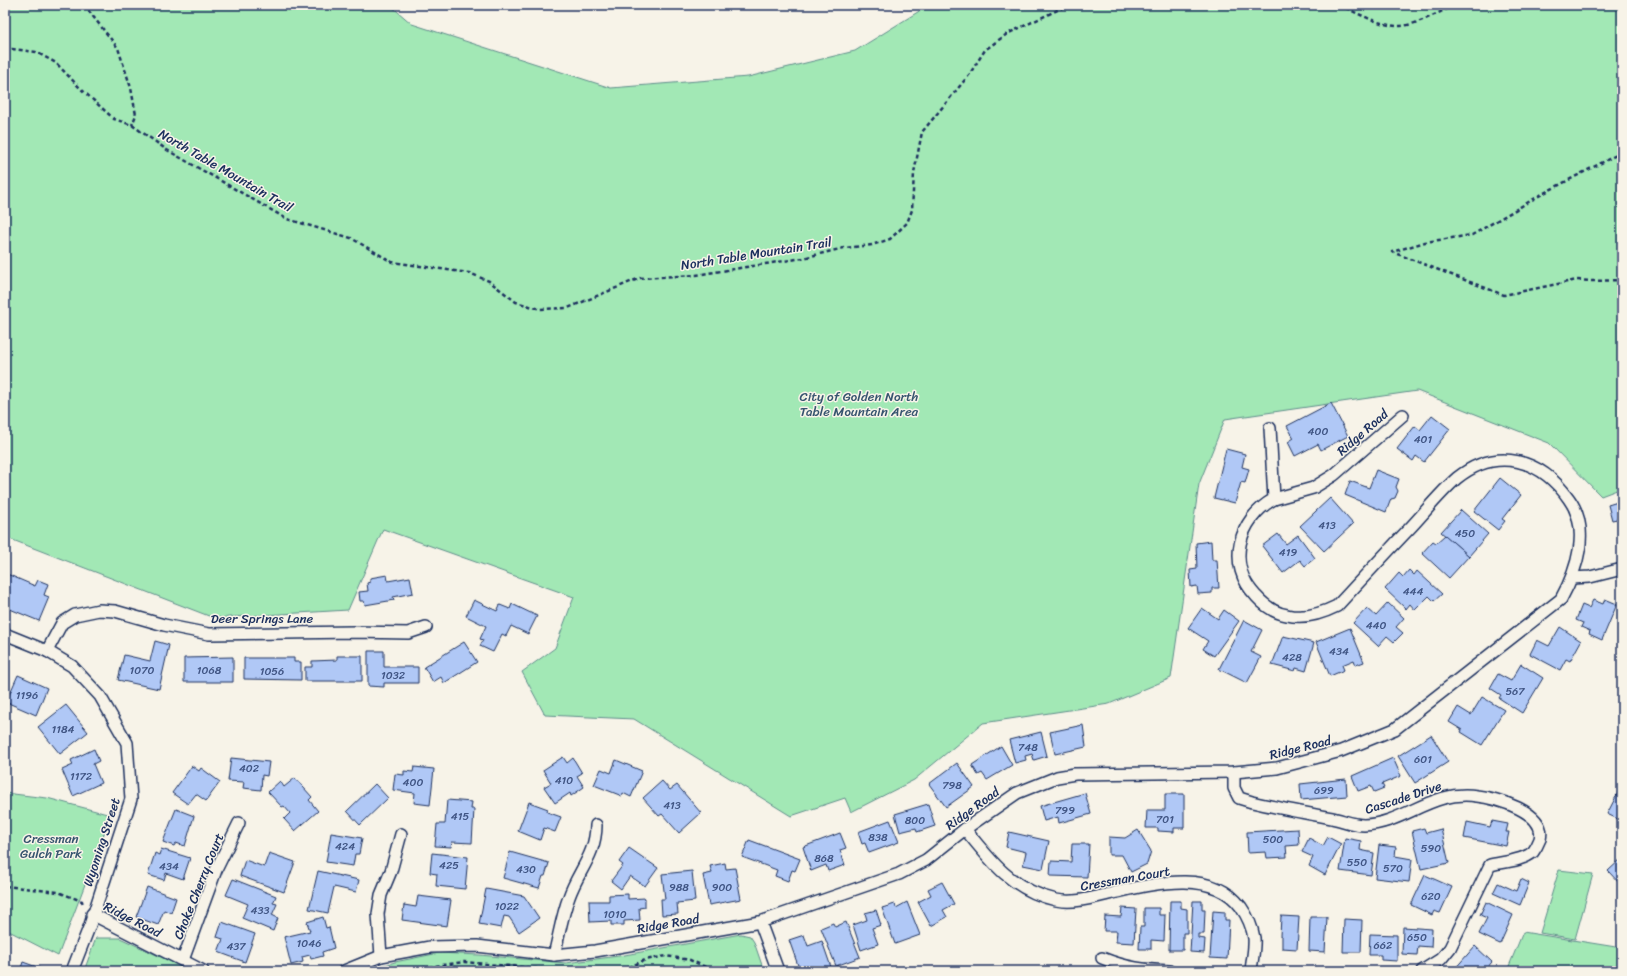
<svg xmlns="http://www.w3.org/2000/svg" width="1627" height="976" viewBox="0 0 1627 976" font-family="Sriracha,sans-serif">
<rect width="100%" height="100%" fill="#f7f3e8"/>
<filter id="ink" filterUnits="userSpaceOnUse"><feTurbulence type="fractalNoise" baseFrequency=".025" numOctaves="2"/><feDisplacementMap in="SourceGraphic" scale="8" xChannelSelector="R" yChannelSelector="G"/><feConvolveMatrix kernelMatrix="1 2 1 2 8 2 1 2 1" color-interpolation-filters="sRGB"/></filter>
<g filter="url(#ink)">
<!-- green -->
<g fill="#a2e8b5" stroke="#5e8c8a">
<path d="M5,5H390L412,24L611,88L748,77L855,51L929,5H1622V488L1601,496L1549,443L1417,391L1225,419L1199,484L1171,678L1109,704L983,723L914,780L851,812L845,798L791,816L634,719L545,715L522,672L555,648L574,597L383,529L348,610L214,618L5,537Z"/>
<path d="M5,793L47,798L111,815L58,956L5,929Z"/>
<path d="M1559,870L1593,874L1575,939L1540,933Z"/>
<path d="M1523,932L1622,948V971H1507Z"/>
<path d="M741,934L750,936L754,942L764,971H366L395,962L439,953L479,955L566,963L619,956Z"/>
<path d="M96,938H120L191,971H84Z"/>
</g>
<!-- building -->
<g fill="#b0c8f6" stroke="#1b2f5e">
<path d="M1331,403L1348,436L1321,450L1318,444L1295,456L1288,442L1294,438L1287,426Z"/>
<path d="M1432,415L1450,429L1424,462L1416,456L1413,461L1397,449L1415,426L1420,430Z"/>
<path d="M1226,449L1245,454L1242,467L1249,469L1245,483L1241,482L1235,503L1214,498Z"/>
<path d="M1376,470L1399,479L1396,487L1398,491L1395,498L1391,499L1386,512L1345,495L1350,481L1369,488Z"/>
<path d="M1500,478L1521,495L1502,519L1505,521L1498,530L1474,511Z"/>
<path d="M1330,498L1353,524L1324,551L1300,526Z"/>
<path d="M1621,498H1622V518L1612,520L1608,505L1621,501Z"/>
<path d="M1461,510L1488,534L1469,556L1441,532Z"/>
<path d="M1278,534L1286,544L1298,535L1315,558L1305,566L1300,560L1283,573L1262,546Z"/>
<path d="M1445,535L1469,556L1449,578L1422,553L1433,541L1436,543Z"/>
<path d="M1211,541L1212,560H1217L1219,588H1212V593L1198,594L1197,586L1191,587L1190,570L1197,569L1196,543Z"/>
<path d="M1409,570L1414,575L1417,571L1442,594L1434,601L1429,596L1415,610L1410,604L1406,609L1385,589L1399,573L1403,577Z"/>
<path d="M7,574L35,586L38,580L48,584L44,595L49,597L39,621L5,607V578Z"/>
<path d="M387,575L388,581L410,577L413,593L393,597L394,600L365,605L364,601H360L359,592L368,591L367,583L370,582V578Z"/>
<path d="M1605,599L1617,604L1602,640L1589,634L1590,631L1581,627L1583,623L1576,620L1582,605L1589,608L1593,600L1603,604Z"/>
<path d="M474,600L497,611L500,605L510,609L512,604L537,616L528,634L511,626L506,636L502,634L493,652L480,646L483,640L480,639L486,626L466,616Z"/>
<path d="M1388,603L1404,618L1396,627L1403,633L1394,642L1387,636L1378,646L1353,623L1367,608L1376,616Z"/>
<path d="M1202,608L1218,619L1224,610L1239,621L1214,656L1203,649L1208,641L1188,628Z"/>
<path d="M1244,620L1262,630L1251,652L1261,657L1247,683L1219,669Z"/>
<path d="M1560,627L1581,641L1570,661L1566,659L1560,670L1530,654L1537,640L1549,646Z"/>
<path d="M1350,628L1364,662L1356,665L1354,660L1342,665L1344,670L1330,676L1316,642Z"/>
<path d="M1283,636L1314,643L1306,671L1296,668L1295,671L1272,665Z"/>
<path d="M155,641L169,645L159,689L118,680L124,655L150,661Z"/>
<path d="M464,642L477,662L444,683L441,677L433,682L424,667Z"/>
<path d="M368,651H384V667H418V683H384V687L368,686Z"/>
<path d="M337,656H362V681H305V667H312V661L337,660Z"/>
<path d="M233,657V682H184V658Z"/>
<path d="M244,658H294V662H301V680L244,679Z"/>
<path d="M1521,664L1543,678L1522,713L1499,698L1501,695L1490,688L1498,674L1511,681Z"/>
<path d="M5,671L9,672L5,681Z"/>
<path d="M18,675L47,688L36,715L6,702Z"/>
<path d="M1482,697L1504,710L1482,745L1461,732L1462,730L1449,722L1458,707L1471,715Z"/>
<path d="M66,705L88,732L60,754L38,727Z"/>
<path d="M1083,725L1086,747L1055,754L1050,732Z"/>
<path d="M1041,732L1047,756L1034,760L1032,754L1025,756L1026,760L1015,763L1009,740Z"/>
<path d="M1431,735L1448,762L1415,783L1398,756Z"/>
<path d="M1001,746L1012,765L987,780L982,773L978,775L972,765Z"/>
<path d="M94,749L99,761L93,764L101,783L73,796L62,770L73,765L71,760Z"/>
<path d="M563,757L567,763L573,758L582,773L577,776L584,787L571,796L570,793L555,803L544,787L551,783L543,770Z"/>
<path d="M231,758L269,762L267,776L262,775L261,790L243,788L244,782L228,781Z"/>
<path d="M1393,758L1401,776L1382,784L1384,788L1374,792L1371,786L1358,791L1352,776Z"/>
<path d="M616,760L642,771L631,797L623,793L622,796L594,785L601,769L611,773Z"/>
<path d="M957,763L974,787L946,807L929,784Z"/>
<path d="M192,766L199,771L201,768L220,782L206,801L196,794L188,804L172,793Z"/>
<path d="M414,767L434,769L430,805L414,803L415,793L393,790L395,774L404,775V771L413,772Z"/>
<path d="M295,778L312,797L309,800L318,811L295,831L284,819L290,813L284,806L282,807L268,792L280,781L284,787Z"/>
<path d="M1346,779L1347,796L1301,800L1300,784Z"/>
<path d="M662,781L670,790L677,785L701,813L679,833L662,814L659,816L643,798Z"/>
<path d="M375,784L388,798L360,825L347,811Z"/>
<path d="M1622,785V821L1607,814Z"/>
<path d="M1085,793L1091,814L1059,823L1058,817L1044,821L1040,806Z"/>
<path d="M1165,794H1184V828H1174V832L1158,831V828H1146L1147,810H1165Z"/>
<path d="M447,800L472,802L471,809H474L472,843L452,842L451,847L435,846L437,824H445Z"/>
<path d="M529,802L548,809L547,812L561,817L555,832L544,828L540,840L518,831Z"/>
<path d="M928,804L935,826L917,832L916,828L900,832L895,814Z"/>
<path d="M176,809L194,816L185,846L176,843L174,846L163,842Z"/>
<path d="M890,820L899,842L869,853L865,843L862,844L858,832Z"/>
<path d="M1492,821L1508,824L1506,832H1509L1506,846L1464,838L1467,822L1490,827Z"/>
<path d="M1424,828L1426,833L1441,829L1449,863L1421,869L1412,831Z"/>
<path d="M1298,829L1299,845L1286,846L1287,857L1267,858L1266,852L1248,853L1247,832Z"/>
<path d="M1138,830L1151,851L1147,864L1131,872L1122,855H1109V837L1125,838Z"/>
<path d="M1009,832L1049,841L1043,869L1023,865L1026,852L1006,847Z"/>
<path d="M331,833L362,838L359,854H355L353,866L326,862Z"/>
<path d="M840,833L846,848L840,850L845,865L828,871L826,865L811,871L803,847Z"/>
<path d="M1328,837L1341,844L1325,875L1309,866L1313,857L1302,852L1309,838L1323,846Z"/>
<path d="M1345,838L1361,841L1360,850L1374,853L1371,875L1340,871Z"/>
<path d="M749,840L800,859L795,871L792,870L788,881L775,876L777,870L742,857Z"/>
<path d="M1072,844H1089L1087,877L1050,876L1051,861L1071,862Z"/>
<path d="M1379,845L1396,847L1395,856L1412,859L1409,882L1375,878Z"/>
<path d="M629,848L658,868L645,886L630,876L621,889L611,881L623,865L619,862Z"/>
<path d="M161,849L190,858L183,879L166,873L164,880L148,875L155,853L159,855Z"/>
<path d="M510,852L549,863L545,876H543L539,888L503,878Z"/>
<path d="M269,853L295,862L284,892L240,876L245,860L264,867Z"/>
<path d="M432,853L468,857L465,889L436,886L437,874L430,873Z"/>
<path d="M1622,858V886L1608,871Z"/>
<path d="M725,863L726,869L735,868L741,899L709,905L703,875L712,873L710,866Z"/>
<path d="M318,871L359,880L356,892L334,887L328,913L309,909Z"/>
<path d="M692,871L695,901L677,903L678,914L662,915L661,899H665L662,874Z"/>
<path d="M1425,875L1452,887L1440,913L1434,911L1432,915L1411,905Z"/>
<path d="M233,879L276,896L273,903L277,904L272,915L278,918L273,931L242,918L248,904L226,895Z"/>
<path d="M1521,879L1529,883L1520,905L1493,893L1498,883L1516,891Z"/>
<path d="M942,882L954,904L943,910L947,917L931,926L918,902L931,895L928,889Z"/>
<path d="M147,887L176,898L171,913L164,910L158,925L136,917Z"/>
<path d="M486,889L524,896L539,918L519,932L509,917L504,916L501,928L479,924Z"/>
<path d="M628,894V899L645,898V907L639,908L640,920L624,921V925H611V921L590,922L589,901H609V895Z"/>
<path d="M418,896L451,900L447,926L402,920L404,905L416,907Z"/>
<path d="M1170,901H1181V908L1187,909V933H1183V950H1169Z"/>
<path d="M1193,901H1202V910H1205L1204,934H1198V938L1205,939L1204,953L1190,952Z"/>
<path d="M907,902L920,935L895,944L882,908L895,904L896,908Z"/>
<path d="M1486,902L1513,915L1500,944L1479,934L1487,918L1480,915Z"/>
<path d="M1122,908L1136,909L1134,943L1116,942L1117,931H1104L1105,916L1121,917Z"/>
<path d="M1144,908H1159V915H1165L1164,941L1151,940V949H1139L1140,927H1144Z"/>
<path d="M876,910L881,925L872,928L878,944L861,950L853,925L867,920L865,913Z"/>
<path d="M1213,911L1225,912V920H1229L1227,959L1210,958Z"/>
<path d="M1281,916L1299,917L1297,949L1282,948V936H1280Z"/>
<path d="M323,917L326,928L329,927L334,948L322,952L323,956L311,959L310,955L302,957L303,962L291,965L284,937L310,931L307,922Z"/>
<path d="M1310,917H1327L1325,952L1309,951Z"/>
<path d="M1344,919L1362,920L1361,952H1343Z"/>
<path d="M222,922L255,934L245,962L218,952L223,939L217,937Z"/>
<path d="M846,922L860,957L836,966L821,928L833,923L835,927Z"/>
<path d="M1403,927L1432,929L1431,947L1418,946L1417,955L1402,954Z"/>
<path d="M1370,934L1397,935V961L1381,960V955H1369Z"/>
<path d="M804,935L808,946L822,941L832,970L800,971L789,940Z"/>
<path d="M1475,946L1492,962L1485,970L1453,971Z"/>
<path d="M23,962L45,970L44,971H20Z"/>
</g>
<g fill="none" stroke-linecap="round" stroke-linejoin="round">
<defs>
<g id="minor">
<path d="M1274,499L1313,488L1334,475L1403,415"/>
<path d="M1572,578L1590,577L1622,569"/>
<path d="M5,634L47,651L72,666L100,696L127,743L131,799L90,925L72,971"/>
<path d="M47,651L62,623L75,615L99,610L115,611L164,625L209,634L355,632L408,633L426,627"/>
<path d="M1234,772V788L1239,798L1252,802C1278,808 1305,813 1332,818C1342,820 1354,825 1364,825C1404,824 1432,789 1477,796C1496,798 1547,812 1540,839C1538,844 1536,848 1533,852C1523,861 1502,862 1490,865L1450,948L1441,959L1422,971"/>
<path d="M965,829C991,862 1014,891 1056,900C1075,904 1095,897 1113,893C1153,884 1212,868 1241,907C1248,917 1252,926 1254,938C1255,948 1252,960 1251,971"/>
<path d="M92,914L203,971"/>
<path d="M760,922L778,971"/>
<path d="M554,955C559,936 562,915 569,897C578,871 596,855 596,825"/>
<path d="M381,956L378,914L381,895L391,871L401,834"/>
<path d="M1102,958C1127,968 1144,970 1170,971"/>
<path d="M183,960L216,870L239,823"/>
<path d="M344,971L381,956L430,947L477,946L554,955L595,951L760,922L899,874L926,860L965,829L1017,793L1057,777L1075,774L1234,772L1277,768L1341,751L1395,729L1561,599C1577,570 1591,529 1569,499C1541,459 1497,446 1457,478C1440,493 1425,512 1409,529C1385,554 1361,580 1337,606C1321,614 1304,619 1287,615C1274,613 1264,605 1256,596C1226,565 1238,519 1274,499L1270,428"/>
</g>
</defs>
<!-- minor casing -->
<use href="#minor" stroke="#1b2f5e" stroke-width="14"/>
<!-- path -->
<g stroke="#1b2f5e" stroke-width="2.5" stroke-dasharray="4 3" stroke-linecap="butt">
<path d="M84,5L118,48L131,88L136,115L132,125"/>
<path d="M1340,5C1357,13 1382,27 1401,26C1417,25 1441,11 1456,5"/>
<path d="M5,51L12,49L36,52L56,63L81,89L114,119L132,125L167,150L287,219L351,238L392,262L469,273L489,281L516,302L540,309L568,308L640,278L696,275L803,258L844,248L872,245L890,239L907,223L912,210L914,173L922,132L969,75L985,50L1007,34L1068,5"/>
<path d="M1622,152L1544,193L1472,235L1425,242L1392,252L1504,295L1577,280L1592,281L1622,280"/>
<path d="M5,886L58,892L82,901L83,905"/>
<path d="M401,971L464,962L564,971"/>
<path d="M608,971L623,970L645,960L666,956L690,960L714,971"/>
</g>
<!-- minor -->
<use href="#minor" stroke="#f7f3e8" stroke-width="11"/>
</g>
</g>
<g text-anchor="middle" stroke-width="3" stroke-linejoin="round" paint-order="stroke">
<!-- number labels -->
<g font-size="11" fill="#405584">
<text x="1318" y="435">400</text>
<text x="1423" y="443">401</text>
<text x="1327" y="529">413</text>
<text x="1465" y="537">450</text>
<text x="1288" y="556">419</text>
<text x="1413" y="595">444</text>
<text x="1376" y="629">440</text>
<text x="1339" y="655">434</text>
<text x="1292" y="661">428</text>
<text x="142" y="674">1070</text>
<text x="209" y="674">1068</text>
<text x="272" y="675">1056</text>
<text x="393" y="679">1032</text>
<text x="1515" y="695">567</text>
<text x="27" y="699">1196</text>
<text x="63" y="733">1184</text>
<text x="1028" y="751">748</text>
<text x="1423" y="763">601</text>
<text x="249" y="772">402</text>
<text x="81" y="780">1172</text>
<text x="564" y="784">410</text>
<text x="413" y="786">400</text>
<text x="952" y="789">798</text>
<text x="1324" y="794">699</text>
<text x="672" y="809">413</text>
<text x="1065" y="814">799</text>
<text x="460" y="820">415</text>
<text x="1165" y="823">701</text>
<text x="915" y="824">800</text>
<text x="878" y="841">838</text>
<text x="1273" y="843">500</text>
<text x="345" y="850">424</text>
<text x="1431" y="852">590</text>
<text x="824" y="862">868</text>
<text x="1357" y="866">550</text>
<text x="449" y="869">425</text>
<text x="169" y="870">434</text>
<text x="1393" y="872">570</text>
<text x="526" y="873">430</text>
<text x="679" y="891">988</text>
<text x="722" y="891">900</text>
<text x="1431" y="900">620</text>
<text x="507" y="910">1022</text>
<text x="260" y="914">433</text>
<text x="615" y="918">1010</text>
<text x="1417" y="941">650</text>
<text x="309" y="947">1046</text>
<text x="1383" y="949">662</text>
<text x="236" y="950">437</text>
</g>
<!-- street labels -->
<g font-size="13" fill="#1b2f5e" stroke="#f7f3e8">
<text transform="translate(226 170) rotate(30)" y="5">North Table Mountain Trail</text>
<text transform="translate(756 253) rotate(-9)" y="5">North Table Mountain Trail</text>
<text transform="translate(1362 432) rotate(-41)" y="5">Ridge Road</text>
<text x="262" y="623">Deer Springs Lane</text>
<text transform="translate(1300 747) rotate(-14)" y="5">Ridge Road</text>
<text transform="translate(1403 797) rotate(-18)" y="5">Cascade Drive</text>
<text transform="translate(972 808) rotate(-36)" y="5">Ridge Road</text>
<text transform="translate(101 842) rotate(-72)" y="5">Wyoming Street</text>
<text transform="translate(1125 878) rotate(-10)" y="5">Cressman Court</text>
<text transform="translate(198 886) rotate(-68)" y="5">Choke Cherry Court</text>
<text transform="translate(133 919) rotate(27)" y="5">Ridge Road</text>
<text transform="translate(668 923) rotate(-10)" y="5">Ridge Road</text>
</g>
<!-- park labels -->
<g font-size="13" fill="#36546f" stroke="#f7f3e8">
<text x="859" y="401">City of Golden North<tspan x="859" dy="15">Table Mountain Area</tspan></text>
<text x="51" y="843">Cressman<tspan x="51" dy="15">Gulch Park</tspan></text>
</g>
</g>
<!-- margin -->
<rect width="1627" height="976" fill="none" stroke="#f7f3e8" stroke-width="20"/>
<rect x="10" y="10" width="1607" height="956" fill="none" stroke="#1b2f5e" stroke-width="1.5" filter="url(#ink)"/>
</svg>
